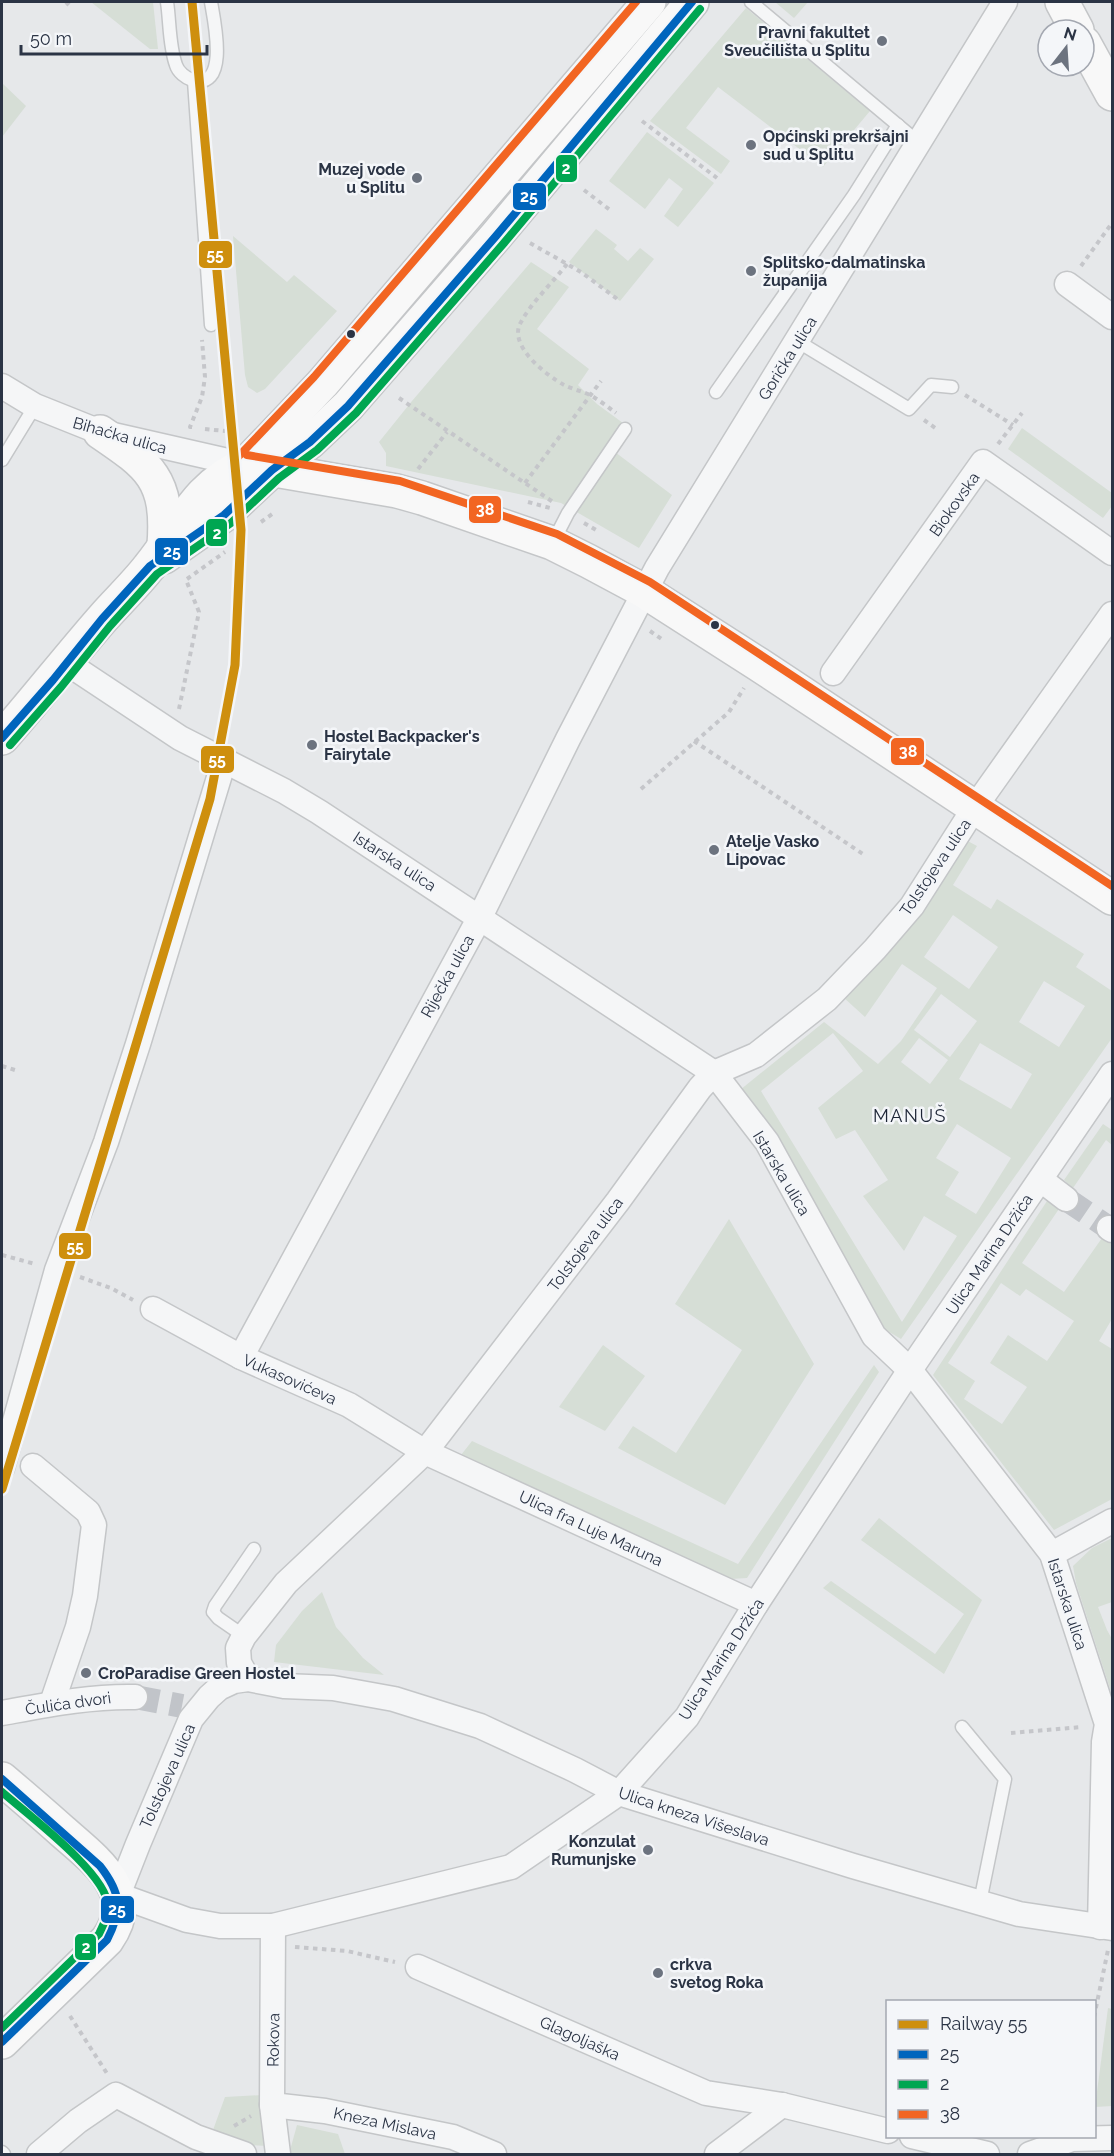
<svg xmlns="http://www.w3.org/2000/svg" width="1114" height="2156" viewBox="0 0 1114 2156" font-family="Raleway,sans-serif">
<rect width="100%" height="100%" fill="#e6e8ea"/>
<!-- green -->
<g fill="#d6ded6" fill-rule="evenodd">
<path d="M91,2H153L158,49H150Z"/>
<path d="M775,2H808L794,18Z"/>
<path d="M746,8L870,111L823,167L718,87L686,128L730,161L721,174L650,121Z"/>
<path d="M2,83L26,106L2,137Z"/>
<path d="M647,132L714,183L678,227L664,216L683,189L669,178L645,209L609,181Z"/>
<path d="M596,229L617,245L614,249L628,261L640,248L654,259L620,301L569,262Z"/>
<path d="M233,236L287,282L294,275L337,311L265,389L257,393L248,387L245,375Z"/>
<path d="M531,262L569,287L537,329L589,369L578,385L597,404L623,423L607,446L672,495L639,548L561,503L386,466V453L379,442L412,401Z"/>
<path d="M1022,428L1112,493V506L1103,518L1008,449Z"/>
<path d="M964,839L977,846L953,885L991,909L997,899L1084,954L1076,967L1112,991V1038L901,1339L881,1327L740,1090L824,1022L878,1064L901,1041L937,988L902,964L865,1017L843,997ZM953,915L998,947L969,989L924,957ZM1044,981L1085,1006L1059,1047L1019,1022ZM941,994L977,1021L950,1057L914,1030ZM833,1033L863,1071L818,1108L836,1139L855,1130L888,1180L863,1196L904,1251L924,1216L957,1236L902,1322L761,1091ZM919,1038L948,1060L930,1084L901,1062ZM980,1043L1032,1074L1011,1109L959,1079ZM957,1124L1011,1158L976,1214L945,1195L959,1172L936,1158Z"/>
<path d="M1103,1124L1112,1130V1145L1106,1140L1073,1188L1064,1180Z"/>
<path d="M1049,1198L1061,1206L1022,1263L1064,1292L1102,1238L1112,1244V1319L1099,1341L1112,1349V1499L1054,1530L933,1375ZM1001,1283L1020,1296L1026,1289L1074,1321L1047,1361L1008,1335L990,1363L1027,1387L1002,1424L964,1399L975,1381L948,1363Z"/>
<path d="M729,1219L814,1364L725,1505L618,1448L633,1426L676,1453L742,1350L675,1304Z"/>
<path d="M603,1345L645,1376L605,1431L559,1407Z"/>
<path d="M874,1365L879,1372L747,1578L730,1579L461,1455L472,1441L738,1564Z"/>
<path d="M879,1518L982,1600L944,1674L823,1588L831,1581L935,1654L964,1614L861,1540Z"/>
<path d="M1112,1538V1602L1098,1607L1107,1630L1112,1639V1695L1076,1583L1073,1566L1092,1548Z"/>
<path d="M322,1592L336,1627L363,1658L384,1675L274,1662L276,1645L302,1611Z"/>
<path d="M1108,2008L1112,2009V2106L1095,2107Z"/>
<path d="M263,2095L267,2146L248,2145L213,2130L225,2097Z"/>
<path d="M297,2125L338,2134L345,2154H289Z"/>
</g>
<g fill="none" stroke-linecap="round" stroke-linejoin="round">
<!-- street-tunnel -->
<g stroke="#c1c4c9" stroke-width="24" stroke-dasharray="24 12" stroke-linecap="butt">
<path d="M1066,1199L1109,1228"/>
<path d="M135,1697L182,1706"/>
</g>
<defs>
<g id="lane">
<path d="M167,2C170,22 169,46 176,65C178,72 186,78 192,80C230,91 214,20 211,2"/>
<path d="M751,2L918,142"/>
<path d="M194,81L211,325"/>
<path d="M797,341L909,409L931,385L952,387"/>
<path d="M716,392L854,195L898,125"/>
<path d="M2,460L35,406"/>
<path d="M553,542L568,513L625,429"/>
<path d="M244,1636L218,1618L213,1612L215,1606L254,1549"/>
<path d="M962,1727L1005,1779L980,1902"/>
<path d="M2,2152L4,2154"/>
</g>
<g id="street">
<path d="M1067,284L1112,317"/>
<path d="M2,386L35,406L100,432L245,465"/>
<path d="M67,663L180,738L284,791L319,812L714,1073L767,1142L874,1336L910,1370L1052,1554L1107,1724L1104,1742L1100,1927"/>
<path d="M833,673L983,462L1112,553"/>
<path d="M1112,1074L910,1370L756,1604L687,1717L619,1793L511,1867L273,1926H220L187,1920L118,1895L138,1844L191,1719L209,1697L219,1688L234,1681L248,1679L284,1686L333,1688L394,1699L480,1726L575,1770L619,1793L853,1866L1019,1914L1112,1928"/>
<path d="M1049,1186L1066,1199"/>
<path d="M1109,1228L1112,1230"/>
<path d="M153,1309L241,1357L349,1405L425,1452L756,1604"/>
<path d="M241,1357L480,917L568,739L657,568L1005,2"/>
<path d="M33,1466L88,1512L94,1525L85,1596L78,1627L52,1703"/>
<path d="M2,1468L57,1270L106,1142L138,1044L224,761"/>
<path d="M1052,1554L1112,1521"/>
<path d="M248,1679L239,1663L238,1648L244,1636L286,1583L425,1452L618,1201L700,1088L714,1073L756,1055L827,999L875,949L912,906L975,807L1112,614"/>
<path d="M2,1713C46,1705 90,1696 135,1697"/>
<path d="M273,1926L272,2105L278,2154"/>
<path d="M418,1967L706,2093L782,2105L888,2131"/>
<path d="M272,2105L325,2111L453,2137L494,2154"/>
<path d="M912,2136L987,2154"/>
<path d="M39,2154L78,2121L116,2095L196,2137L244,2154"/>
<path d="M717,2154L782,2105"/>
<path d="M1030,2154L1072,2139L1112,2138"/>
</g>
<g id="secondary">
<path d="M1062,2L1077,30"/>
<path d="M1084,43L1112,94"/>
<path d="M100,432C150,466 169,479 164,545"/>
<path d="M245,465L397,491L422,498L552,543L588,561L644,591L758,664L1112,898"/>
<path d="M164,557L224,515L272,470L310,442L348,406L496,236L692,2"/>
<path d="M2,738C36,699 68,658 103,618C118,601 135,585 149,567C180,529 197,484 245,465L322,384L649,2"/>
<path d="M2,1779C22,1796 42,1813 62,1831C95,1860 141,1892 107,1940L2,2042"/>
</g>
</defs>
<!-- lane casing -->
<use href="#lane" stroke="#c4c6c8" stroke-width="15"/>
<!-- street casing -->
<use href="#street" stroke="#c4c6c8" stroke-width="27"/>
<!-- secondary casing -->
<use href="#secondary" stroke="#c4c6c8" stroke-width="36"/>
<!-- path -->
<g stroke="#c5c6ca" stroke-width="4" stroke-dasharray="4.5 4.5" stroke-linecap="butt">
<path d="M66,5L69,2"/>
<path d="M642,121L717,178"/>
<path d="M584,190L610,210"/>
<path d="M530,243L581,272L620,301"/>
<path d="M567,264C554,281 531,303 521,322C507,345 546,375 564,385C572,389 581,391 590,395C599,400 608,407 616,413"/>
<path d="M1081,266L1112,223"/>
<path d="M965,395L1013,425"/>
<path d="M399,398L553,502"/>
<path d="M924,420L938,430"/>
<path d="M192,427H190L202,397L205,377L202,340"/>
<path d="M205,429L225,431"/>
<path d="M998,444L1022,413"/>
<path d="M418,469L447,432"/>
<path d="M525,483L601,381"/>
<path d="M528,502L550,508"/>
<path d="M261,522L275,512"/>
<path d="M584,523L598,531"/>
<path d="M187,579L225,552"/>
<path d="M650,631L663,640"/>
<path d="M179,709L199,612L186,580"/>
<path d="M694,741L863,854"/>
<path d="M641,789L729,712L744,688"/>
<path d="M2,1066L18,1071"/>
<path d="M2,1255L35,1264"/>
<path d="M80,1277L111,1288L133,1300"/>
<path d="M1011,1733L1082,1727"/>
<path d="M295,1947L347,1951L395,1962"/>
<path d="M70,2016L108,2075"/>
<path d="M1094,2017L1108,1950"/>
<path d="M234,2126L251,2116"/>
</g>
<!-- lane -->
<use href="#lane" stroke="#f5f6f7" stroke-width="12"/>
<!-- street -->
<use href="#street" stroke="#f5f6f7" stroke-width="24"/>
<!-- secondary -->
<use href="#secondary" stroke="#f8f8f8" stroke-width="33"/>
<defs>
<g id="bus-1">
<path d="M2,738L53,680L102,619L150,566L224,515L272,470L310,442L348,406L496,236L692,2"/>
<path d="M2,1779L100,1866C121,1893 123,1909 107,1940L2,2042"/>
</g>
<g id="bus-2">
<path d="M10,745L61,687L110,626L157,574L231,523L279,478L317,450L356,413L504,243L700,9"/>
<path d="M2,1792C27,1814 109,1875 108,1907C108,1917 103,1925 99,1934L2,2028"/>
</g>
<g id="bus-3">
<path d="M247,455L400,481L557,534L650,582L1112,886"/>
<path d="M237,458L314,377L636,2"/>
</g>
</defs>
<!-- bus-1 casing -->
<use href="#bus-1" stroke="#f4f6f9" stroke-width="12"/>
<!-- bus-2 casing -->
<use href="#bus-2" stroke="#f4f6f9" stroke-width="12"/>
<!-- bus-3 casing -->
<use href="#bus-3" stroke="#f4f6f9" stroke-width="12"/>
<!-- bus-1 -->
<use href="#bus-1" stroke="#0065bd" stroke-width="8"/>
<!-- bus-2 -->
<use href="#bus-2" stroke="#00a651" stroke-width="8"/>
<!-- bus-3 -->
<use href="#bus-3" stroke="#f26522" stroke-width="8"/>
<defs>
<path id="rail-1" d="M2,1489L210,799L235,665L241,530L192,2"/>
</defs>
<!-- rail-1 casing -->
<use href="#rail-1" stroke="#f4f6f9" stroke-width="14"/>
<!-- rail-1 -->
<use href="#rail-1" stroke="#ce8f0e" stroke-width="9"/>
</g>
<!-- markers -->
<g fill="#6c737f" stroke="#f4f6f9" stroke-width="2">
<circle cx="882" cy="41" r="6"/>
<circle cx="751" cy="145" r="6"/>
<circle cx="417" cy="178" r="6"/>
<circle cx="751" cy="271" r="6"/>
<circle cx="312" cy="745" r="6"/>
<circle cx="714" cy="850" r="6"/>
<circle cx="86" cy="1673" r="6"/>
<circle cx="648" cy="1850" r="6"/>
<circle cx="658" cy="1973" r="6"/>
</g>
<g fill="#2b3445" stroke="#f4f6f9" stroke-width="2">
<circle cx="351" cy="334" r="5"/>
<circle cx="715" cy="625" r="5"/>
</g>
<g text-anchor="middle" stroke-width="5" stroke-linejoin="round" paint-order="stroke">
<!-- poi labels -->
<g font-size="16" font-weight="bold" fill="#2b3445" stroke="#f4f6f9" text-anchor="start">
<text x="870" y="38" text-anchor="end">Pravni fakultet<tspan x="870" dy="18">Sveučilišta u Splitu</tspan></text>
<text x="763" y="142">Općinski prekršajni<tspan x="763" dy="18">sud u Splitu</tspan></text>
<text x="405" y="175" text-anchor="end">Muzej vode<tspan x="405" dy="18">u Splitu</tspan></text>
<text x="763" y="268">Splitsko-dalmatinska<tspan x="763" dy="18">županija</tspan></text>
<text x="324" y="742">Hostel Backpacker's<tspan x="324" dy="18">Fairytale</tspan></text>
<text x="726" y="847">Atelje Vasko<tspan x="726" dy="18">Lipovac</tspan></text>
<text x="98" y="1679">CroParadise Green Hostel</text>
<text x="636" y="1847" text-anchor="end">Konzulat<tspan x="636" dy="18">Rumunjske</tspan></text>
<text x="670" y="1970">crkva<tspan x="670" dy="18">svetog Roka</tspan></text>
</g>
<!-- street labels -->
<g font-size="16" fill="#2b3445" stroke="#f4f6f9">
<text transform="translate(787 358) rotate(-58)" y="6">Gorička ulica</text>
<text transform="translate(120 435) rotate(16)" y="6">Bihaćka ulica</text>
<text transform="translate(954 504) rotate(-55)" y="6">Biokovska</text>
<text transform="translate(395 861) rotate(33)" y="6">Istarska ulica</text>
<text transform="translate(935 867) rotate(-56)" y="6">Tolstojeva ulica</text>
<text transform="translate(447 976) rotate(-61)" y="6">Riječka ulica</text>
<text transform="translate(782 1173) rotate(59)" y="6">Istarska ulica</text>
<text transform="translate(585 1244) rotate(-53)" y="6">Tolstojeva ulica</text>
<text transform="translate(989 1254) rotate(-56)" y="6">Ulica Marina Držića</text>
<text transform="translate(290 1379) rotate(24)" y="6">Vukasovićeva</text>
<text transform="translate(591 1528) rotate(25)" y="6">Ulica fra Luje Maruna</text>
<text transform="translate(1068 1604) rotate(72)" y="6">Istarska ulica</text>
<text transform="translate(721 1659) rotate(-57)" y="6">Ulica Marina Držića</text>
<text transform="translate(68 1703) rotate(-8)" y="6">Čulića dvori</text>
<text transform="translate(167 1776) rotate(-66)" y="6">Tolstojeva ulica</text>
<text transform="translate(694 1816) rotate(18)" y="6">Ulica kneza Višeslava</text>
<text transform="translate(580 2038) rotate(24)" y="6">Glagoljaška</text>
<text transform="translate(273 2040) rotate(-89)" y="6">Rokova</text>
<text transform="translate(385 2123) rotate(12)" y="6">Kneza Mislava</text>
</g>
<!-- neighbourhood labels -->
<g font-size="18" letter-spacing="1.5" fill="#1d2536" stroke="#f4f6f9">
<text x="910" y="1122">MANUŠ</text>
</g>
</g>
<g stroke="#f4f6f9" stroke-width="2">
<rect x="555" y="154" width="23" height="29" rx="6" fill="#00a651"/>
<rect x="512" y="182" width="35" height="29" rx="6" fill="#0065bd"/>
<rect x="198" y="240" width="35" height="29" rx="6" fill="#ce8f0e"/>
<rect x="468" y="495" width="34" height="29" rx="6" fill="#f26522"/>
<rect x="205" y="518" width="23" height="29" rx="6" fill="#00a651"/>
<rect x="154" y="537" width="35" height="29" rx="6" fill="#0065bd"/>
<rect x="890" y="737" width="35" height="29" rx="6" fill="#f26522"/>
<rect x="200" y="745" width="35" height="29" rx="6" fill="#ce8f0e"/>
<rect x="58" y="1232" width="34" height="28" rx="6" fill="#ce8f0e"/>
<rect x="100" y="1895" width="35" height="29" rx="6" fill="#0065bd"/>
<rect x="74" y="1933" width="23" height="28" rx="6" fill="#00a651"/>
</g>
<g font-size="16" text-anchor="middle" font-weight="bold" fill="#fff">
<text x="566" y="174">2</text>
<text x="529" y="202">25</text>
<text x="215" y="260">55</text>
<text x="485" y="515">38</text>
<text x="217" y="539">2</text>
<text x="172" y="557">25</text>
<text x="908" y="757">38</text>
<text x="217" y="765">55</text>
<text x="75" y="1252">55</text>
<text x="117" y="1915">25</text>
<text x="86" y="1953">2</text>
</g>
<!-- border -->
<rect width="1114" height="2156" fill="none" stroke="#2b3445" stroke-width="6"/>
<!-- legend -->
<rect x="886" y="2000" width="210" height="138" fill="#f4f6f9" stroke="#a4a8b1" stroke-width="1.5"/>
<rect x="898" y="2020" width="30" height="9" fill="#ce8f0e" stroke="#a4a8b1" stroke-width="1.5"/>
<text x="940" y="2030" font-size="18" fill="#2b3445">Railway 55</text>
<rect x="898" y="2050" width="30" height="9" fill="#0065bd" stroke="#a4a8b1" stroke-width="1.5"/>
<text x="940" y="2060" font-size="18" fill="#2b3445">25</text>
<rect x="898" y="2080" width="30" height="9" fill="#00a651" stroke="#a4a8b1" stroke-width="1.5"/>
<text x="940" y="2090" font-size="18" fill="#2b3445">2</text>
<rect x="898" y="2110" width="30" height="9" fill="#f26522" stroke="#a4a8b1" stroke-width="1.5"/>
<text x="940" y="2120" font-size="18" fill="#2b3445">38</text>
<!-- north arrow -->
<g transform="translate(1066 48) rotate(17)"><circle r="28" fill="#f4f6f9" stroke="#a4a8b1" stroke-width="1.5"/>
<path d="M0-4.5L10 22L0 15L-10 22Z" fill="#6c737f"/>
<text y="-9" font-size="16" font-weight="bold" text-anchor="middle" fill="#2b3445">N</text>
</g>
<!-- scale -->
<path d="M21 45v9h186v-9" fill="none" stroke="#2b3445" stroke-width="3"/>
<text x="30" y="45" font-size="18" fill="#2b3445" stroke="#f4f6f9" stroke-width="4.5" paint-order="stroke">50 m</text>
</svg>
